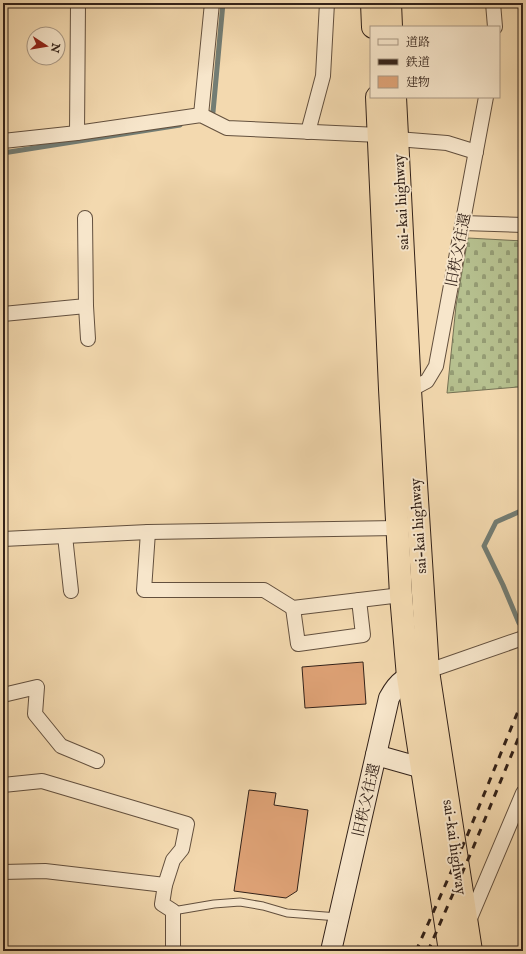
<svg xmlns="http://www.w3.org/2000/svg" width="526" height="954" viewBox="0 0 526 954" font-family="'IM FELL English','Noto Serif JP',serif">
<defs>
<pattern id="cemetery-stones" width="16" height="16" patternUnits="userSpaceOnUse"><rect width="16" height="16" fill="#b6c08f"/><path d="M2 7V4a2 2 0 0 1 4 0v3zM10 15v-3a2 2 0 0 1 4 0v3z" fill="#959c74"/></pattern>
</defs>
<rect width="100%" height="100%" fill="#f3d9af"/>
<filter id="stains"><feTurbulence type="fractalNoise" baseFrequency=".005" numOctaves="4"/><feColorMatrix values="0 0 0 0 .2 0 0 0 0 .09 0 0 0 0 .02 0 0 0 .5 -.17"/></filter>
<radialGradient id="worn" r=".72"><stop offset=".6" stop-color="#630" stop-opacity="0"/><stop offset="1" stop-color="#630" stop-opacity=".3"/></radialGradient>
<!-- cemetery -->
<path fill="url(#cemetery-stones)" stroke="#747154" d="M468,238L523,241V380L518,387L447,393L456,306Z"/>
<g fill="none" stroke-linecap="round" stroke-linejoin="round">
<!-- stream -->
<g stroke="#737d74" stroke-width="5">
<path d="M514,3L523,7"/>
<path d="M206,116L213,112L223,3"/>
<path d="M3,153L180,125"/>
<path d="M519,623L503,585L484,546L496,522L523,510"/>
</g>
</g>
<!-- building -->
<g fill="#dda175" stroke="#332219">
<path d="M363,662L366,704L305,708L302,667Z"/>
<path d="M249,790L276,793L274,805L308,810L297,891L286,898L234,891Z"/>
</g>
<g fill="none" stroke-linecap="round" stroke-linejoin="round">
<defs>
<path id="lane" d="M173,911L214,904L240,902L263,906L287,913L338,917"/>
<g id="street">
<path d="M493,3L495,27"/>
<path d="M201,115L212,3"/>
<path d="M308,132L323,76L327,3"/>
<path d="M77,133L78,3"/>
<path d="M397,139L447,143L476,152"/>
<path d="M3,141L77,133L201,115L227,128L379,135"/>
<path d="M463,223L523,225"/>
<path d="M86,306L88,339"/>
<path d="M3,314L86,306L85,218"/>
<path d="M410,390L427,381L436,366L486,97"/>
<path d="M148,532L144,590H264L293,608L401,595"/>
<path d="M65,536L71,591"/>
<path d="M3,539L148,532L397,528"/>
<path d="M293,608L298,644L363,635L359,600"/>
<path d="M428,671L523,638"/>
<path d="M3,695L37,687L35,714L61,746L97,761"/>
<path d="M3,785L42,781L187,824L182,849L173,860L165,885L162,904L173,911V951"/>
<path d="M3,872L45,871L165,885"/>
<path d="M468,923L523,793"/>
</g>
<g id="secondary">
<path d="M376,755L422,768"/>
<path d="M331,951L389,698C399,680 403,679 423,673"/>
</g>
<g id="highway">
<path d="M372,3L373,27"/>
<path d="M390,3L391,27"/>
<path d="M377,97L390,389L401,595L408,677L450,951"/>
<path d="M395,97L410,390L428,671L471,951"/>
</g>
</defs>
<!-- lane casing -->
<use href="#lane" stroke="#63503e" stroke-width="9"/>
<!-- street casing -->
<use href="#street" stroke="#63503e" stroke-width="16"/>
<!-- secondary casing -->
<use href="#secondary" stroke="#332219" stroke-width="22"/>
<!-- highway casing -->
<use href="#highway" stroke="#332219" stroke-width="24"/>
<!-- lane -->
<use href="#lane" stroke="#f7e6cb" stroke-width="7"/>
<!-- street -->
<use href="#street" stroke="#f7e6cb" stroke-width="14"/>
<!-- secondary -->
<use href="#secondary" stroke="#f7e6cb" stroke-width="20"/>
<!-- highway -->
<use href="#highway" stroke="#f3d9af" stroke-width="22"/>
<!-- rail -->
<g stroke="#332219" stroke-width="3" stroke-dasharray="7 7" stroke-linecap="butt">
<path d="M416,951L467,836L523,699"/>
<path d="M428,951L473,848L523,727"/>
</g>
</g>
<g text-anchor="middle" stroke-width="4" stroke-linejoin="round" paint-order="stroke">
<!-- street labels -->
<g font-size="15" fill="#332219" stroke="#f7e6cb">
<text transform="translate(401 202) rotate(-93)" y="5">sai-kai highway</text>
<text transform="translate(458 250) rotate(-79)" y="5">旧秩父往還</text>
<text transform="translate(418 526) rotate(-94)" y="5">sai-kai highway</text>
<text transform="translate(366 800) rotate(-77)" y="5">旧秩父往還</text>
<text transform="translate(455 847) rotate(82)" y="5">sai-kai highway</text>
</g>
</g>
<!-- margin -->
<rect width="526" height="954" fill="none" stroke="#f3d9af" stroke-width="16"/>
<rect x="4" y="4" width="518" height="946" fill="none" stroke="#332219" stroke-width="2"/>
<rect x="8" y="8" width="510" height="938" fill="none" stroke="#332219"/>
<!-- legend -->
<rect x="370" y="26" width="130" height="72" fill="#f7e6cb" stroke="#a99884"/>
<rect x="378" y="39" width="20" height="6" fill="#f7e6cb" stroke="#a99884"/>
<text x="406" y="46" font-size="12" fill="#332219">道路</text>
<rect x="378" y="59" width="20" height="6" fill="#332219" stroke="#a99884"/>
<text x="406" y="66" font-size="12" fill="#332219">鉄道</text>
<rect x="378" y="76" width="20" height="12" fill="#dda175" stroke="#a99884"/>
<text x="406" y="86" font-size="12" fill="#332219">建物</text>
<!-- north arrow -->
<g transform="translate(46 46) rotate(102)"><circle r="19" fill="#f7e6cb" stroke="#a99884"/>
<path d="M0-3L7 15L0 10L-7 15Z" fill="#8f2418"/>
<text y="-6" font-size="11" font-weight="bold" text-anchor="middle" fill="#332219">N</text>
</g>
<rect width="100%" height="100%" filter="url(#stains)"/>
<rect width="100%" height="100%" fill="url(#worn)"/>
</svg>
